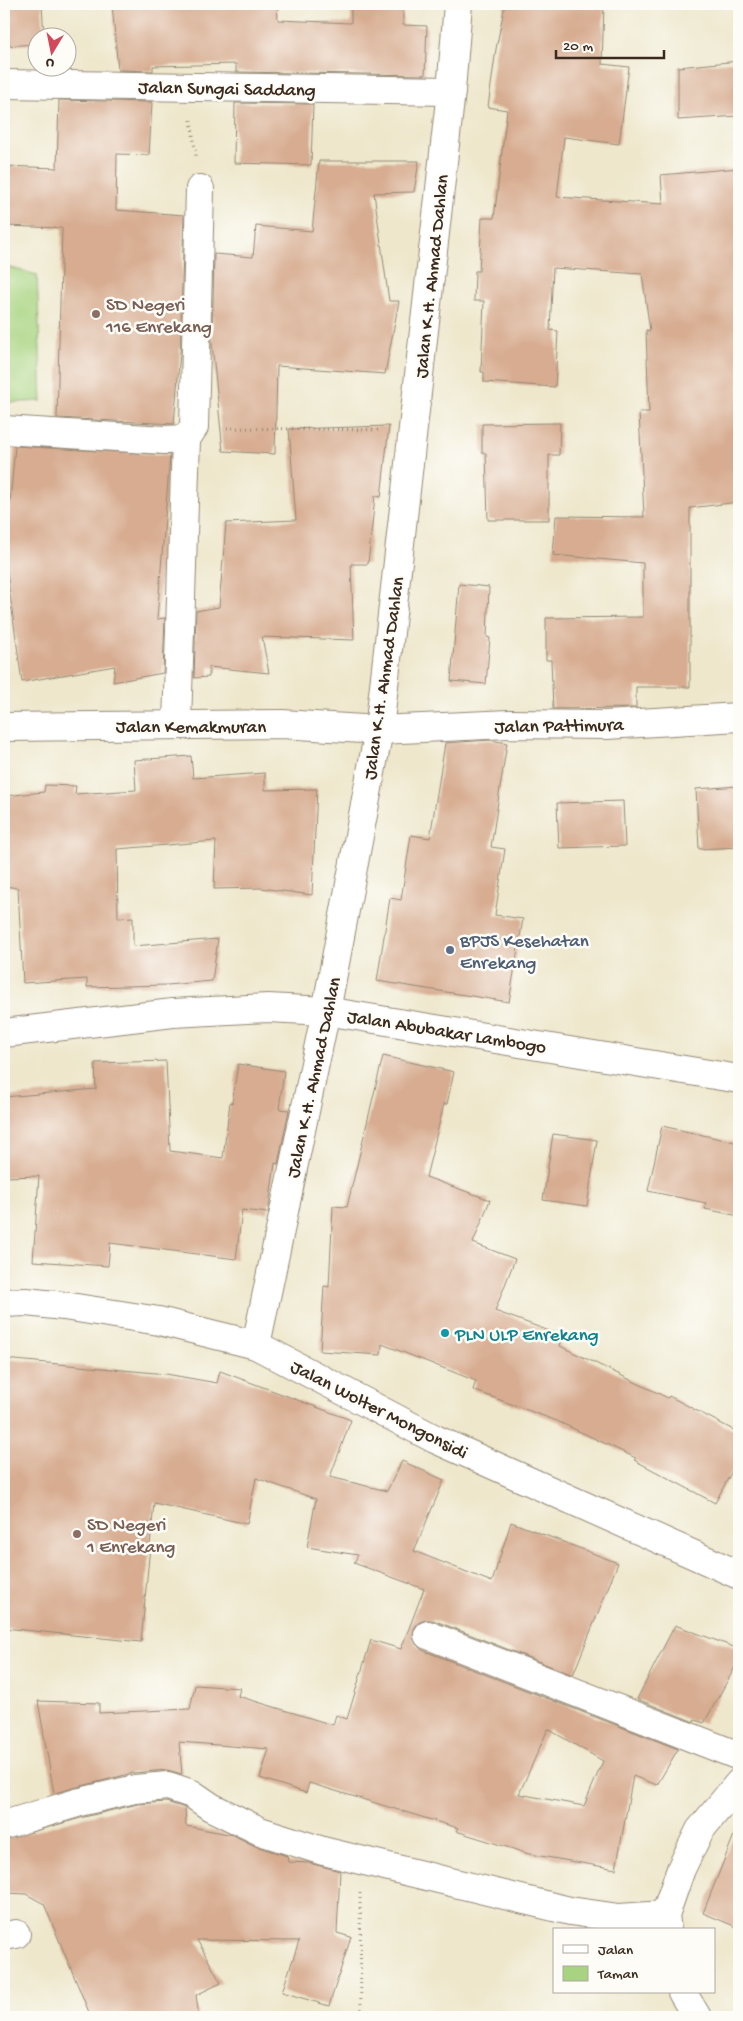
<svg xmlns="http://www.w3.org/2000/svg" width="743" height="2021" viewBox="0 0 743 2021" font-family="'Gochi Hand',sans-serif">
<rect width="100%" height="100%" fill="#fdfcf7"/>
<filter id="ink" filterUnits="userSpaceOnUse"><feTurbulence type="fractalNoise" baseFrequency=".02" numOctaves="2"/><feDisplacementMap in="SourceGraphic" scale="10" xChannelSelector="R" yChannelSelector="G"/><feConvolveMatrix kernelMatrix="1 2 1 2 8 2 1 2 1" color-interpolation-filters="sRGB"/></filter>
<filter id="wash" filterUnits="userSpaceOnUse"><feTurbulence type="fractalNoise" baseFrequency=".0096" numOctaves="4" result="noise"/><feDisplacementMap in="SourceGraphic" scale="20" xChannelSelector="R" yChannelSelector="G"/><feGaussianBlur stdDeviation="1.12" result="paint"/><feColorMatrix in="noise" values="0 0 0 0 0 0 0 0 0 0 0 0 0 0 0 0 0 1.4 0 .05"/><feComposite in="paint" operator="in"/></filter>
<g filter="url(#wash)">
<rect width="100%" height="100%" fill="#eee7cc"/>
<!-- green -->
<path fill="#a8d481" stroke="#727f50" d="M4,266L37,275L42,401L4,403Z"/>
<g id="blocks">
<!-- building -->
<g fill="#d7ac90" fill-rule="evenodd">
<path d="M4,4H42L44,38H38V44L4,46Z"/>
<path d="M112,4H277L278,20L351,23V4H403V25L427,26L425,75L236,72V64L153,66V71L118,70Z"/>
<path d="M505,4H604L602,64L629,67L619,144L564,137L557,197L663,204L661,175L739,168V502L690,508V687H636V708L553,709L551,660H546V618L643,617V563L553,555L556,516L644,517L639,412H649L646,330L650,331L642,274L553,268L550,330L558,331L555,387L484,382V372H481L484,301H474L475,271H479L482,218H494L507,110L488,107L496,49Z"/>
<path d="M739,61V116L678,120V67Z"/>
<path d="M59,100L152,102L149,155L117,154L116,210L184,215L180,352L174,424L57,418L62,228L4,226V166L57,168Z"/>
<path d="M235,103L313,104L311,165L234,163Z"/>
<path d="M319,161H419L414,192L374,193L389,301H399L385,374L277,366L275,454L223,451L212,344L214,254L253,257L256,226L312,231Z"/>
<path d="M560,423L559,455H549V520H488L486,453H482V424Z"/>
<path d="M389,426L381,497L375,496L368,564H351L354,640L262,637L269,673L209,667V677L194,678L196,611L219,607L226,523L296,520L289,429Z"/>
<path d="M15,446L170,455L157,619L165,618L163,673L113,682L115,666L22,682L5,559Z"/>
<path d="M459,584L489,587L487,637L490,638L486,684L451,681Z"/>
<path d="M490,740L507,743L491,847L505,849L495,915L523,919L509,1002L377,981L390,898L401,900L411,835L430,838L445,743Z"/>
<path d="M191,756L193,778L265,773V790L317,789L312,895L261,888L214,889L216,841L117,849L118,918L133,917V946L218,939L212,981L167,985L87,987V979L23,983L18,888L4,886V796L44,792L45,785L76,786L75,794L136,790L134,760Z"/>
<path d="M739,786V847L699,849L696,789Z"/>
<path d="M623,801L625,846L559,848L557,803Z"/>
<path d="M383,1056L454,1072L447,1104H444L426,1177L490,1200L473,1243L515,1259L495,1311L563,1336L560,1346L668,1398L669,1396L739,1433V1458L715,1503L634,1460L636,1458L557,1421L473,1390L476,1381L382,1344L381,1355L320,1351L324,1286L329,1287L333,1206L347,1207Z"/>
<path d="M166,1061L170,1151L223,1158L230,1102L232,1103L238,1064L284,1071L279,1109L289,1110L278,1164L275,1163L268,1213L242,1210L236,1259L110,1243L108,1266L33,1261L39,1176L4,1177V1097L96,1089L95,1063Z"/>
<path d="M662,1126L739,1143V1216L705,1209L706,1203L648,1191Z"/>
<path d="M553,1134L597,1140L587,1206L543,1200Z"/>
<path d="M4,1359L166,1374L217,1383L220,1371L351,1420L330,1477L387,1491L402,1461L444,1480L414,1551L492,1582L511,1522L618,1563L573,1675L433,1620H425L418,1623L414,1629L413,1637L416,1644L422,1650L678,1749L657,1785L633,1776L616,1869L529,1854L456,1831L458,1828L309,1783L306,1793L260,1778L269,1749L179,1742L182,1774L167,1770L133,1773L54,1793L38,1701L99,1703V1713L190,1709L195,1685L240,1688L238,1696L333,1725L336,1715L347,1719L371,1640L401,1649L424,1589L354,1563L358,1555L307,1547L316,1499L256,1478L247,1524L154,1503L141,1642L4,1628ZM548,1729L603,1761L584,1806L519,1794Z"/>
<path d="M675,1625L739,1649V1660L704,1723L695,1720L694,1722L637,1699Z"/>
<path d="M166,1802L185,1808L186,1826L233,1835L255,1846L287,1856L288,1862L309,1863L340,1871L337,1933L351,1937L329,2006L282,1992L299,1941L197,1940L221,1983L196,1995L199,2017H91L44,1904L26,1894L8,1893L4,1868V1840L84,1817L138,1804Z"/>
<path d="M738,1825H739V1928L703,1913Z"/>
</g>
</g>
</g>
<g filter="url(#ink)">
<use href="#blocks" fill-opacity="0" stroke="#948875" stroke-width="1"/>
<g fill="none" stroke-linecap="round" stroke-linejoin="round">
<defs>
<g id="minor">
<path d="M4,84L451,91"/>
<path d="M4,430L164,440L186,439L194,427L200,189"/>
<path d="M177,724L186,439"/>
<path d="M4,727L282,724L379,730L509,724L606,725L739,717"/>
<path d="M4,1033L173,1013L268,1008L326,1011L739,1079"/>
<path d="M4,1303L26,1302L64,1306L159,1321L256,1345L435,1439L739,1575"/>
<path d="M256,1345L326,1011L379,730L451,91L458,4"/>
<path d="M428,1635L739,1756"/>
<path d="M4,1825L80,1802L135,1789L168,1786L192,1794L211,1807L260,1831L323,1851L570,1911L619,1918L665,1915"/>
<path d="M667,1930L665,1915L681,1869L700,1830L739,1783"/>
<path d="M4,1936L16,1934"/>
<path d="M682,1992L697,2017"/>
</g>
</defs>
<!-- minor casing -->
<use href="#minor" stroke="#948875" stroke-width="30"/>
<!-- path -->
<g stroke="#948875" stroke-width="3" stroke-dasharray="1 4" stroke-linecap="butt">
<path d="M191,120L196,156"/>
<path d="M227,428L381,430"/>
<path d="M360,1893L361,2017"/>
</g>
<!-- minor -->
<use href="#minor" stroke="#fff" stroke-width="28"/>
</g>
</g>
<!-- markers -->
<g fill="#8d6e63" stroke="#fdfcf7" stroke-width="2">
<circle cx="96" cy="314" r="5"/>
<circle cx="77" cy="1534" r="5"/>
</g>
<circle fill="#5c6f8a" stroke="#fdfcf7" stroke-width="2" cx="450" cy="950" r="5"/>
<circle fill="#0f9aa8" stroke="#fdfcf7" stroke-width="2" cx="445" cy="1333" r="5"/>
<g text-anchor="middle" stroke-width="5" stroke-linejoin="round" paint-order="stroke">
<!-- street labels -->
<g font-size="19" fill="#3b2a1e" stroke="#fdfcf7">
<text transform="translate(227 87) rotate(1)" y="7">Jalan Sungai Saddang</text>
<text transform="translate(430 276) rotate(-84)" y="7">Jalan K.H. Ahmad Dahlan</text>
<text transform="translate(382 678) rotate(-82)" y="7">Jalan K.H. Ahmad Dahlan</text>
<text transform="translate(559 724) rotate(-1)" y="7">Jalan Pattimura</text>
<text x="191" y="732">Jalan Kemakmuran</text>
<text transform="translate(447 1030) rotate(9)" y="7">Jalan Abubakar Lambogo</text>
<text transform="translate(312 1077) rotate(-78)" y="7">Jalan K.H. Ahmad Dahlan</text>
<text transform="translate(380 1408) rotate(27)" y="7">Jalan Wolter Mongonsidi</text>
</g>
<!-- education labels -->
<g font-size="19" fill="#785e54" stroke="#fdfcf7" text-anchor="start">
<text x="106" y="310">SD Negeri<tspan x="106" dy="22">116 Enrekang</tspan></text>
<text x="87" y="1530">SD Negeri<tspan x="87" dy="22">1 Enrekang</tspan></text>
</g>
<!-- service labels -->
<g font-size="19" fill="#4e5e75" stroke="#fdfcf7" text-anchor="start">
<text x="460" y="946">BPJS Kesehatan<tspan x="460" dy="22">Enrekang</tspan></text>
</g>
<!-- culture labels -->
<g font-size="19" fill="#0d838f" stroke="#fdfcf7" text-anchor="start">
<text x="455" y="1340">PLN ULP Enrekang</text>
</g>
</g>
<!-- margin -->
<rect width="743" height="2021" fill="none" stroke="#fdfcf7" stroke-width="20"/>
<!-- legend -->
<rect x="553" y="1928" width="162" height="65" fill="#fdfcf7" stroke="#afa8a0"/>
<rect x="563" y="1945" width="25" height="8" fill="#ffffff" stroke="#afa8a0"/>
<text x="598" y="1954" font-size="15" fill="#3b2a1e">Jalan</text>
<rect x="563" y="1966" width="25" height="15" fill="#a8d481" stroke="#afa8a0"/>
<text x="598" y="1978" font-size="15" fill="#3b2a1e">Taman</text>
<!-- north arrow -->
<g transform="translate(52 52) rotate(190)"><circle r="24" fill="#fdfcf7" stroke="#afa8a0"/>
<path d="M0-4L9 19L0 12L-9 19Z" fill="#d1495b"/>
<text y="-8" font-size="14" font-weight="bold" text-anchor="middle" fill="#3b2a1e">U</text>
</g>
<!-- scale -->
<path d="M556 50v8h108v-8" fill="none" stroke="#3b2a1e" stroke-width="2.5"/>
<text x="563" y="50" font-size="15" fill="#3b2a1e" stroke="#fdfcf7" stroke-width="4" paint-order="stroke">20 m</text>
</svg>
